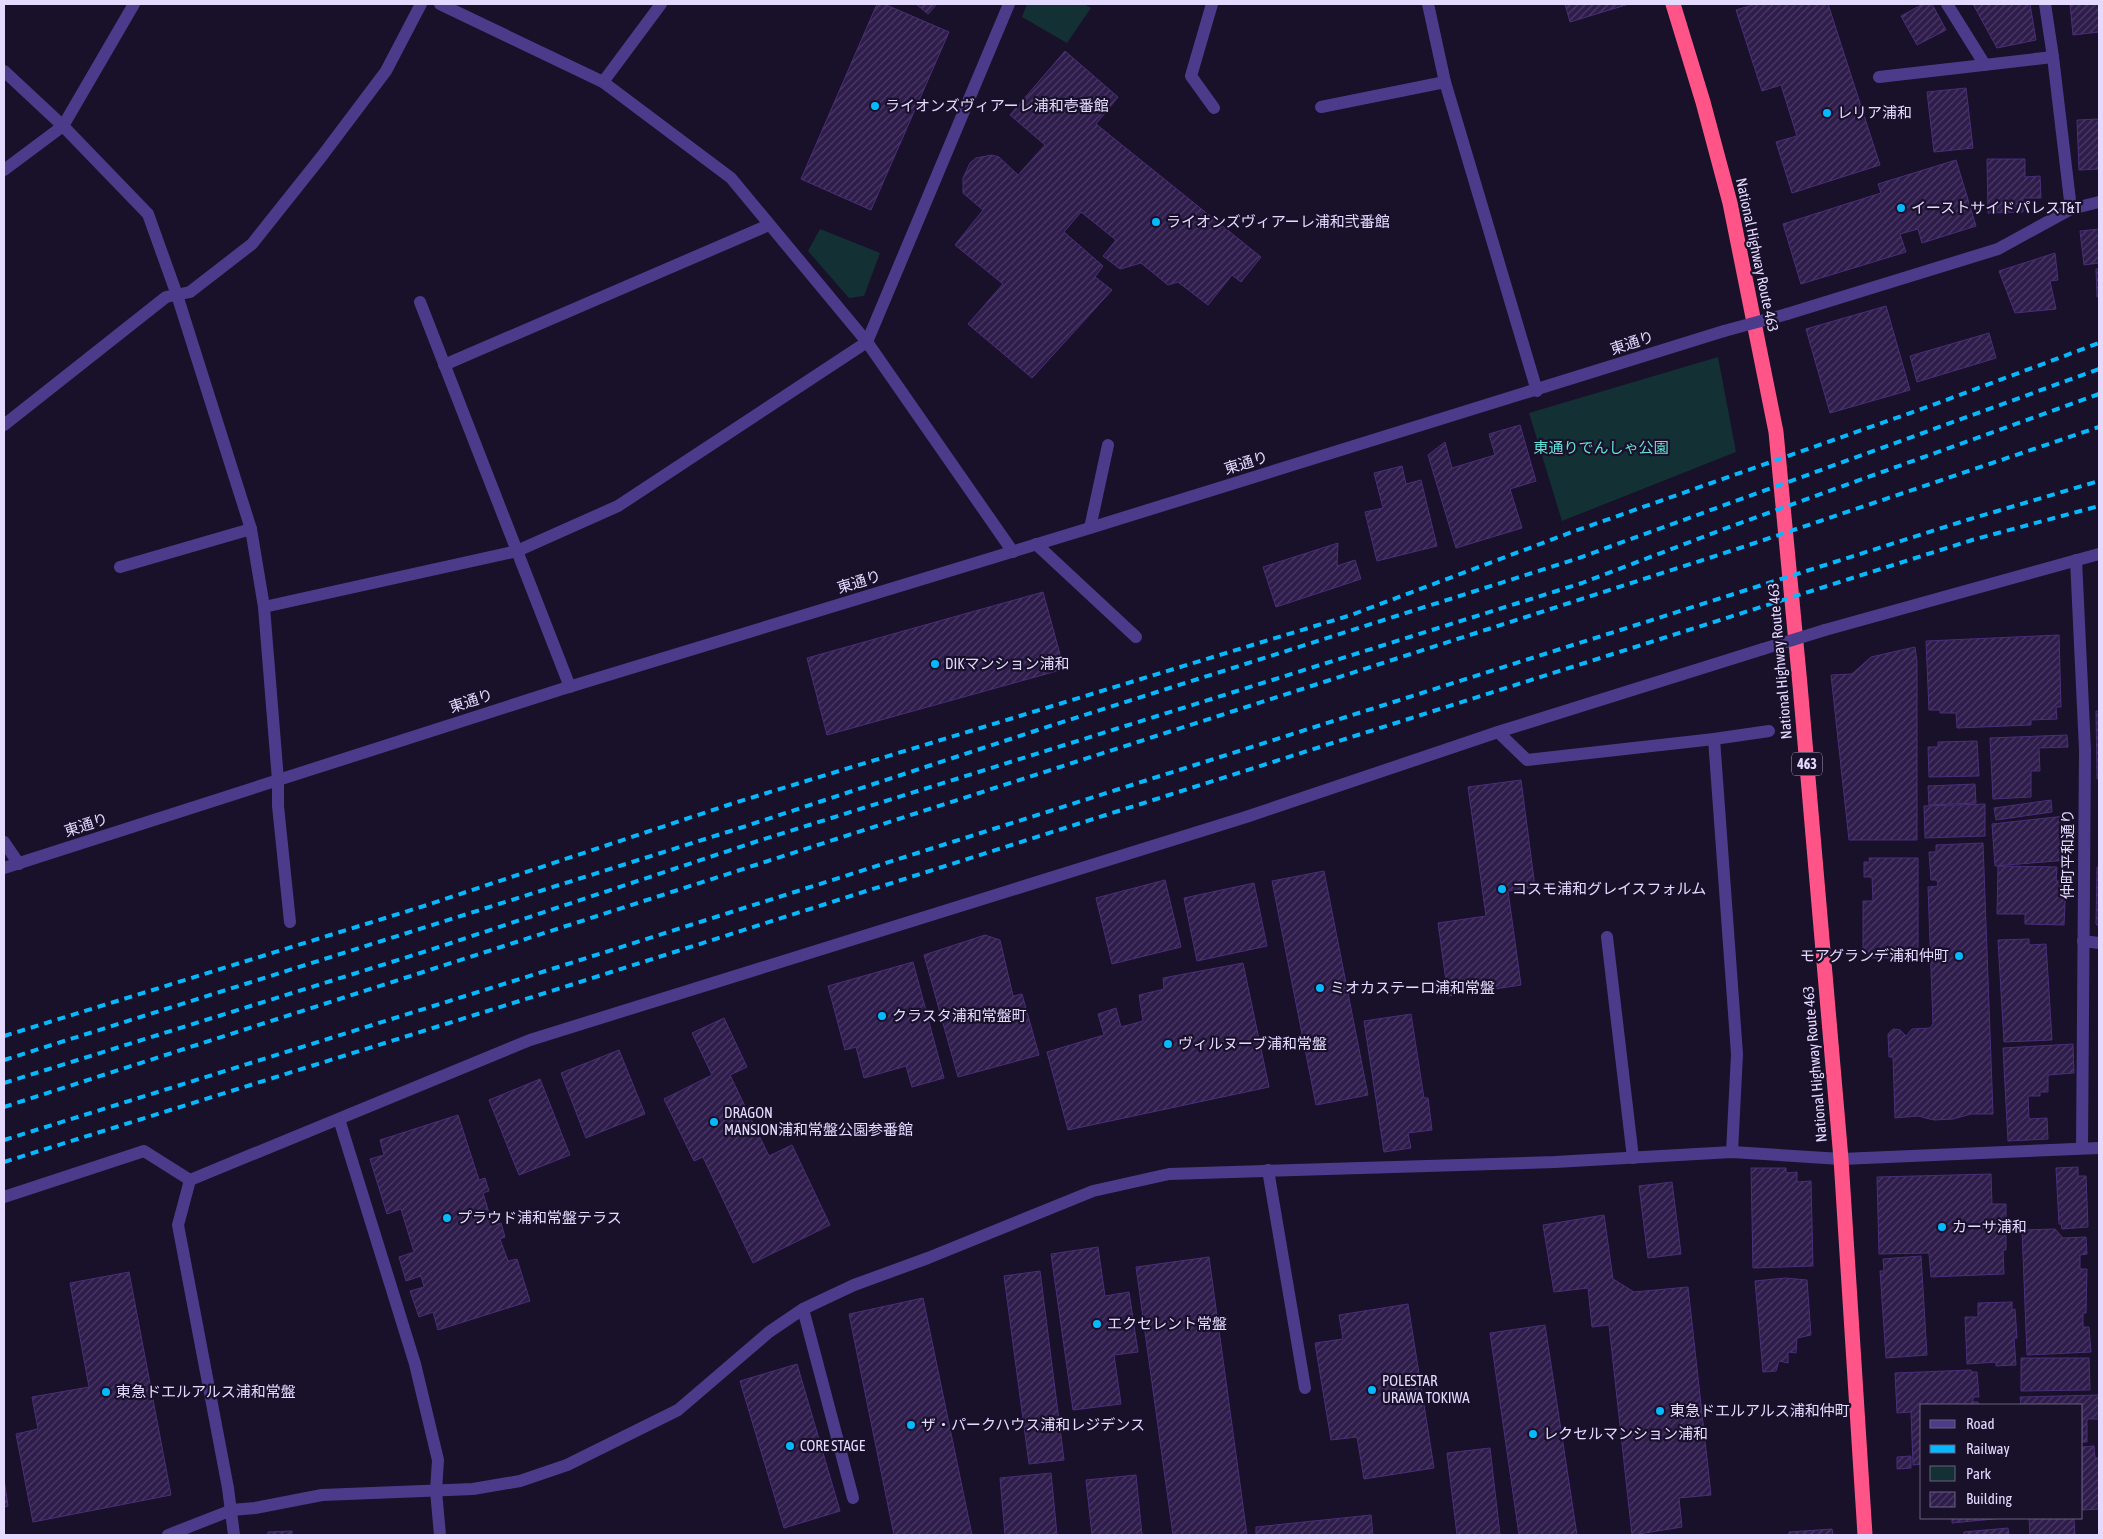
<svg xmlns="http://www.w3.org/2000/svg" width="2103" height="1539" viewBox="0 0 2103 1539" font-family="'Asap Condensed','Noto Sans JP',sans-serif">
<defs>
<pattern id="building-hatch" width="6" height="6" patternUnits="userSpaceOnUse" patternTransform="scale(1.25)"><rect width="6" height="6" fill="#2e1c4b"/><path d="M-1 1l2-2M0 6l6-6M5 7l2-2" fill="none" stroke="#4c3c66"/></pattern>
</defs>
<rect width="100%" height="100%" fill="#19102a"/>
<!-- green -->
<g fill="#133034">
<path d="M1027,4H1084L1091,8L1067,43L1022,17Z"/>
<path d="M820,229L880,253L864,296L849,298L808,251Z"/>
<path d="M1718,357L1736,452L1562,521L1529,413Z"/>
</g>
<!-- building -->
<g fill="url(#building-hatch)" stroke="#4a2e78">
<path d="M877,4H884L949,32L871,210L801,179Z"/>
<path d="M916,4H937L928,14Z"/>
<path d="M1565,4H1629L1570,22Z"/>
<path d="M1756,4H1828L1880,165L1792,193L1776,142L1797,136L1781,85L1762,91L1736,10Z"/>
<path d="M1923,4H1932L1946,30L1917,45L1901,16Z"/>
<path d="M1973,4H2030L2036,40L1997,48Z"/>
<path d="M2070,4H2099V32L2073,35Z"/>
<path d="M1065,51L1118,97L1096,124L1261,257L1241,282L1232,275L1208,305L1178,282L1168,285L1141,263L1120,269L1103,256L1116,240L1081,212L1064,232L1103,266L1095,277L1112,290L1032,378L968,324L1003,284L955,245L983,210L963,193V178L970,163L976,158L992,155L999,157L1018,175L1045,145L1010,115Z"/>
<path d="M1966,88L1973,148L1934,152L1927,92Z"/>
<path d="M2099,119V169L2079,170L2077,120Z"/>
<path d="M1987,159H2025V177L2040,176L2041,198H2023V212L1988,213Z"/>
<path d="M1956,160L1976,226L1922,243L1918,229L1900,234L1906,252L1801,284L1783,224L1881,193L1878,184Z"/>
<path d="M2099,229V263L2084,265L2080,231Z"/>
<path d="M2055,253L2058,280L2050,281L2056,309L2015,313L1999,271Z"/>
<path d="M2096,269H2099V297H2097Z"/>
<path d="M1886,306L1910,390L1830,413L1806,329Z"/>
<path d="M1989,333L1996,358L1917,382L1910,356Z"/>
<path d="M1520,425L1536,481L1510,489L1522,528L1456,548L1428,455L1445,442L1452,468L1495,455L1489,434Z"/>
<path d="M1402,466L1406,484L1421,480L1437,546L1377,561L1365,512L1383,508L1374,473Z"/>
<path d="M1338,543L1337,566L1355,560L1361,579L1276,607L1263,567Z"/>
<path d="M1043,592L1064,669L827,735L807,658Z"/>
<path d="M2059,635L2061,707H2056L2057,719L2031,720V725L1957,728L1956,713H1940V710H1929L1926,641Z"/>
<path d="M1915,647L1917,662V840H1849L1831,675L1852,674L1871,657Z"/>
<path d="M2096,711H2099V779H2097Z"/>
<path d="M2067,735L2068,747L2039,748L2040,771H2031V797L1993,799L1990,738Z"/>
<path d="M1977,741L1979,776L1929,777L1928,747H1938V742Z"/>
<path d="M1521,780L1535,887L1508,891L1521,985L1448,996L1438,923L1486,916L1468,787Z"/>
<path d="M1975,784L1976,803L1929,805L1928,786Z"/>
<path d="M2051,800L2052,812L1996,820L1994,808Z"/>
<path d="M1985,804V836L1925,838L1924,806Z"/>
<path d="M2065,816L2068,860L1995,866L1992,824Z"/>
<path d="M1983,843L1993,1114H1971L1953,1119L1934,1120L1918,1116L1895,1118L1893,1057H1889L1888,1034L1893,1029L1900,1030L1906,1036L1912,1029L1930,1028L1933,1024L1928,887L1938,886L1937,880H1931L1929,852H1936V845Z"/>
<path d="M1869,858H1918V958H1866L1867,952H1863V901H1873L1872,877H1864V862H1870Z"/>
<path d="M1998,866L2057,867L2056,881H2066L2064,925L2025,924V914H1997Z"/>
<path d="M2097,867H2099V927L2096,924Z"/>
<path d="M1324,871L1368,1095L1316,1105L1272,881Z"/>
<path d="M1165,880L1181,947L1112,964L1096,898Z"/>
<path d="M1254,883L1267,946L1197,961L1184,898Z"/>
<path d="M985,935L1000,940L1013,996L1022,994L1039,1055L958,1077L924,955Z"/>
<path d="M2029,939V945L2046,944L2052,1040L2004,1042L1998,940Z"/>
<path d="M913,962L944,1078L912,1087L906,1066L864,1078L856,1047L845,1050L828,986Z"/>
<path d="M1243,963L1269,1087L1068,1130L1047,1052L1104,1035L1098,1014L1116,1008L1121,1027L1143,1021L1139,995L1164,989L1163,978Z"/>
<path d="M1411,1014L1424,1098H1428L1432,1130L1408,1133L1411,1148L1384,1152L1364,1021Z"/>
<path d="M724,1018L747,1067L730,1075L769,1156L792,1145L830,1225L753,1263L703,1157L694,1161L664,1099L712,1075L692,1033Z"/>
<path d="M2073,1044L2074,1073L2048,1075V1092H2040V1096H2028L2029,1119L2047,1118L2048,1139L2008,1141L2003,1048Z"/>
<path d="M619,1050L645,1114L586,1138L561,1073Z"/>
<path d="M540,1079L570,1155L519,1175L489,1100Z"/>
<path d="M458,1115L479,1180L485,1178L489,1191L483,1193L493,1226L501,1223L505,1237L500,1239L508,1261L517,1259L530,1301L438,1330L433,1312L419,1317L410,1291L424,1287L421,1276L406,1281L399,1257L414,1252L401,1209L387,1214L370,1159L384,1155L380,1140Z"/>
<path d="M2078,1167V1176H2086L2088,1227L2062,1229L2061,1224H2059L2056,1168Z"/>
<path d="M1751,1168H1786V1173L1797,1172V1182L1811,1181L1813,1266L1753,1268Z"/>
<path d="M1991,1174L1992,1204H2006V1250H2003L2004,1274L1931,1277L1929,1253L1879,1254L1877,1177Z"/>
<path d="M1672,1182L1681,1254L1648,1258L1639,1186Z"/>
<path d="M1604,1215L1613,1279L1634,1292L1688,1287L1711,1495L1679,1498L1682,1527L1632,1535L1609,1325L1592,1327L1588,1288L1554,1292L1543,1225Z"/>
<path d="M2055,1229L2063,1238L2086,1237L2087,1254L2080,1255V1269H2087L2086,1313H2083V1327H2089L2091,1352L2027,1355L2022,1230Z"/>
<path d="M1098,1247L1105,1296L1129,1292L1138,1352L1114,1355L1121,1404L1073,1410L1051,1254Z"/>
<path d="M1921,1256L1927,1355L1886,1358L1880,1271H1884L1883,1259Z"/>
<path d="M1209,1257L1247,1535H1173L1136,1267Z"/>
<path d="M1040,1271L1064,1460L1029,1464L1004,1276Z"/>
<path d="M129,1272L171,1495L33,1522L16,1434L38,1429L32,1397L89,1387L70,1283Z"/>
<path d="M1785,1278L1807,1280L1811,1335L1797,1338L1796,1353L1788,1352V1363L1779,1361L1776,1371L1763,1372L1755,1281Z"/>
<path d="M923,1298L972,1535H894L849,1314Z"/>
<path d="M2012,1302V1310L2015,1309L2017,1338H2014L2016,1365L1996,1366V1362L1967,1364L1965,1317H1978V1303Z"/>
<path d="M1408,1304L1434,1468L1364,1479L1357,1437L1331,1440L1315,1343L1343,1339L1339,1315Z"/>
<path d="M1545,1325L1577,1535H1519L1490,1333Z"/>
<path d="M2021,1358H2089L2090,1390L2021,1391Z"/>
<path d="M797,1364L840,1511L784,1528L740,1381Z"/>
<path d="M1971,1370V1372H1977L1979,1397H1973V1402H1978L1979,1405H1922V1464L1913,1465L1911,1412L1897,1413L1895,1373Z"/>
<path d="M2099,1395V1419H2087V1442H2082V1405H2021L2020,1397Z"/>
<path d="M2094,1446L2095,1458H2099V1509L2082,1510V1447Z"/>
<path d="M1490,1448L1500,1535H1457L1447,1453Z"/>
<path d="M1911,1456V1468L1897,1469V1457Z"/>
<path d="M1051,1473L1057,1535H1005L1000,1478Z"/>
<path d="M1136,1475L1142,1535H1092L1086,1480Z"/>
<path d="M4,1479L8,1506L4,1507Z"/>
<path d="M1371,1515L1373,1535H1256V1527Z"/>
<path d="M1952,1518H2004L1952,1523Z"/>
<path d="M2029,1518H2074L2075,1535H2030Z"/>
<path d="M2008,1528L2009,1535H1964V1532Z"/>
<path d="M1832,1529L1833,1535H1789V1532Z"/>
<path d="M292,1531V1535H268V1532Z"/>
</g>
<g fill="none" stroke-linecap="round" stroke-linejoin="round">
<!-- minor -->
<g stroke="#4c3b8a" stroke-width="12">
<path d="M440,4L603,82L731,178L867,342L1013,552"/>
<path d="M1212,4L1191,76L1214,108"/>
<path d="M1428,4L1445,82L1537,391"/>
<path d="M1947,4L1985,65"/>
<path d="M2045,4L2053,57L2071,209"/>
<path d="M4,71L63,126L148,214L177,295L251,529L264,607L278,780V806L290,922"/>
<path d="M1879,77L2053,57"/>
<path d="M603,82L661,4"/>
<path d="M1321,107L1445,82"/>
<path d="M4,170L63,126L134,4"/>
<path d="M420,302L570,687"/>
<path d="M1787,314L1998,249L2071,209L2099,202"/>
<path d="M444,365L769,225"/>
<path d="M4,425L166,297L190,292L252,244L322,156L386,71L421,4"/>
<path d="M1090,528L1108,445"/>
<path d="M1036,544L1136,637"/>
<path d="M2076,560L2085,750L2082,1148"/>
<path d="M120,567L251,529"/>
<path d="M264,607L517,551L618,506L867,342L1009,4"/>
<path d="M1825,630L2099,554"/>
<path d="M1498,732L1527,760L1714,739L1769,731"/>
<path d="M1714,739L1737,1054L1732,1152"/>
<path d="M4,842L19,864"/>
<path d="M4,868L559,690L1090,528L1724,331"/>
<path d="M1607,937L1633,1158"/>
<path d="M2083,941L2099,943"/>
<path d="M339,1119L415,1364L438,1460L436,1491L440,1535"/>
<path d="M1268,1170L1305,1388"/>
<path d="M4,1197L144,1151L190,1180"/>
<path d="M803,1309L853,1498"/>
<path d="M168,1535L232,1510L255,1508L322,1495L473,1489L520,1481L567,1465L678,1410L769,1332L803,1309L854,1285L928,1258L1093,1191L1169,1174L1555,1162L1732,1152L1841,1159L2099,1148"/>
<path d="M234,1535L228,1488L178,1225L190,1180L530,1040L1246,817L1498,732L1763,649"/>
</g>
<!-- highway -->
<path stroke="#ff5488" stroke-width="15" d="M1673,4L1703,102L1730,203L1776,432L1800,685L1841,1159L1865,1535"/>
<!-- rail -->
<g stroke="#05b9ff" stroke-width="4" stroke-dasharray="8 6" stroke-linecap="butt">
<path d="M4,1036L424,906L734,803L1351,615L1572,532L1930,406L2099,343"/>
<path d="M4,1060L740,828L1053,725L1576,559L2099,369"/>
<path d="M4,1083L430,950L758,841L1582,583L1732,526L2099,394"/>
<path d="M4,1107L1740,548L2099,427"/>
<path d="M4,1140L555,968L1967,520L2099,481"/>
<path d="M4,1162L561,988L1972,540L2099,506"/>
</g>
<!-- minor-bridge -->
<g stroke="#4c3b8a" stroke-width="12">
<path d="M1724,331L1787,314"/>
<path d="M1763,649L1825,630"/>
</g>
</g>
<!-- markers -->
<g fill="#05b9ff" stroke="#19102a" stroke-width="2">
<circle cx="875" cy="106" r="5"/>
<circle cx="1827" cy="113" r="5"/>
<circle cx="1901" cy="208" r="5"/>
<circle cx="1156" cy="222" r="5"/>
<circle cx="935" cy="664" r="5"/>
<circle cx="1502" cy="889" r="5"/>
<circle cx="1959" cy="956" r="5"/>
<circle cx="1320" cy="988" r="5"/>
<circle cx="882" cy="1016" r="5"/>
<circle cx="1168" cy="1044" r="5"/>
<circle cx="714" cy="1122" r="5"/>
<circle cx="447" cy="1218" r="5"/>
<circle cx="1942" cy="1227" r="5"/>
<circle cx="1097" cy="1324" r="5"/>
<circle cx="1372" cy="1390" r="5"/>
<circle cx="106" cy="1392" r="5"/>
<circle cx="1660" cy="1411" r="5"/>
<circle cx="911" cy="1425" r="5"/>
<circle cx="1533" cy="1434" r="5"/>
<circle cx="790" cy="1446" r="5"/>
</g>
<g text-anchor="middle" stroke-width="4.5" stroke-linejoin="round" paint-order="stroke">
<!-- shield labels -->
<rect fill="#19102a" stroke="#a79dbf" stroke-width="1" x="1792" y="752.5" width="30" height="23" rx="4"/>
<g font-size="14" font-weight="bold" fill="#e4d9ff">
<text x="1807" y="769">463</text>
</g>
<!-- poi labels -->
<g font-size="15" fill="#e4d9ff" stroke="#19102a" text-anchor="start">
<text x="885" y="111">ライオンズヴィアーレ浦和壱番館</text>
<text x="1837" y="118">レリア浦和</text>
<text x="1911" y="213">イーストサイドパレスT&amp;T</text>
<text x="1166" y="227">ライオンズヴィアーレ浦和弐番館</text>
<text x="945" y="669">DIKマンション浦和</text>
<text x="1512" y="894">コスモ浦和グレイスフォルム</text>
<text x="1949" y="961" text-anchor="end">モアグランデ浦和仲町</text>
<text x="1330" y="993">ミオカステーロ浦和常盤</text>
<text x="892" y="1021">クラスタ浦和常盤町</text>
<text x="1178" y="1049">ヴィルヌーブ浦和常盤</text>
<text x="724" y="1118">DRAGON<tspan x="724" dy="17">MANSION浦和常盤公園参番館</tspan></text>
<text x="457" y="1223">プラウド浦和常盤テラス</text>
<text x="1952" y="1232">カーサ浦和</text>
<text x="1107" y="1329">エクセレント常盤</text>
<text x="1382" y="1386">POLESTAR<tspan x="1382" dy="17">URAWA TOKIWA</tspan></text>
<text x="116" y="1397">東急ドエルアルス浦和常盤</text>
<text x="1670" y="1416">東急ドエルアルス浦和仲町</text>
<text x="921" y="1430">ザ・パークハウス浦和レジデンス</text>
<text x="1543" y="1439">レクセルマンション浦和</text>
<text x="800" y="1451">CORE STAGE</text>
</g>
<!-- street labels -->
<g font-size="15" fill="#e4d9ff" stroke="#19102a">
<text transform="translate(1757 255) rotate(78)" y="5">National Highway Route 463</text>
<text transform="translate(1632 343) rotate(-18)" y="5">東通り</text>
<text transform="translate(1246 463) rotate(-17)" y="5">東通り</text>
<text transform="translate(859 582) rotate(-17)" y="5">東通り</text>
<text transform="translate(1780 661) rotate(-95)" y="5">National Highway Route 463</text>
<text transform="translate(471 701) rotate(-18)" y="5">東通り</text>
<text transform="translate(86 825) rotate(-18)" y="5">東通り</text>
<text transform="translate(2068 854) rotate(-90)" y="5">仲町平和通り</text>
<text transform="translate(1815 1064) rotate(-95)" y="5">National Highway Route 463</text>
</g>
<!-- park labels -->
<g font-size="15" fill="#62e2d9" stroke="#19102a">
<text x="1601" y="453">東通りでんしゃ公園</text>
</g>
</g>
<!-- border -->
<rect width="2103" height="1539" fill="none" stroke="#e4d9ff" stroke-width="10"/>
<!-- legend -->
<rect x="1920" y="1404" width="162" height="115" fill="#19102a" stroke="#6a607f"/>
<rect x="1930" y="1420" width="25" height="8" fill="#4c3b8a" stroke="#6a607f"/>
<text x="1966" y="1429" font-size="15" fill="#e4d9ff">Road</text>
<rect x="1930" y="1445" width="25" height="8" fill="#05b9ff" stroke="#6a607f"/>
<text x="1966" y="1454" font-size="15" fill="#e4d9ff">Railway</text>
<rect x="1930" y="1466" width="25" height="15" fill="#133034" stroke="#6a607f"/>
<text x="1966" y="1479" font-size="15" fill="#e4d9ff">Park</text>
<rect x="1930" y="1492" width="25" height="15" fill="url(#building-hatch)" stroke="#6a607f"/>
<text x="1966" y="1504" font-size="15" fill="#e4d9ff">Building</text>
</svg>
